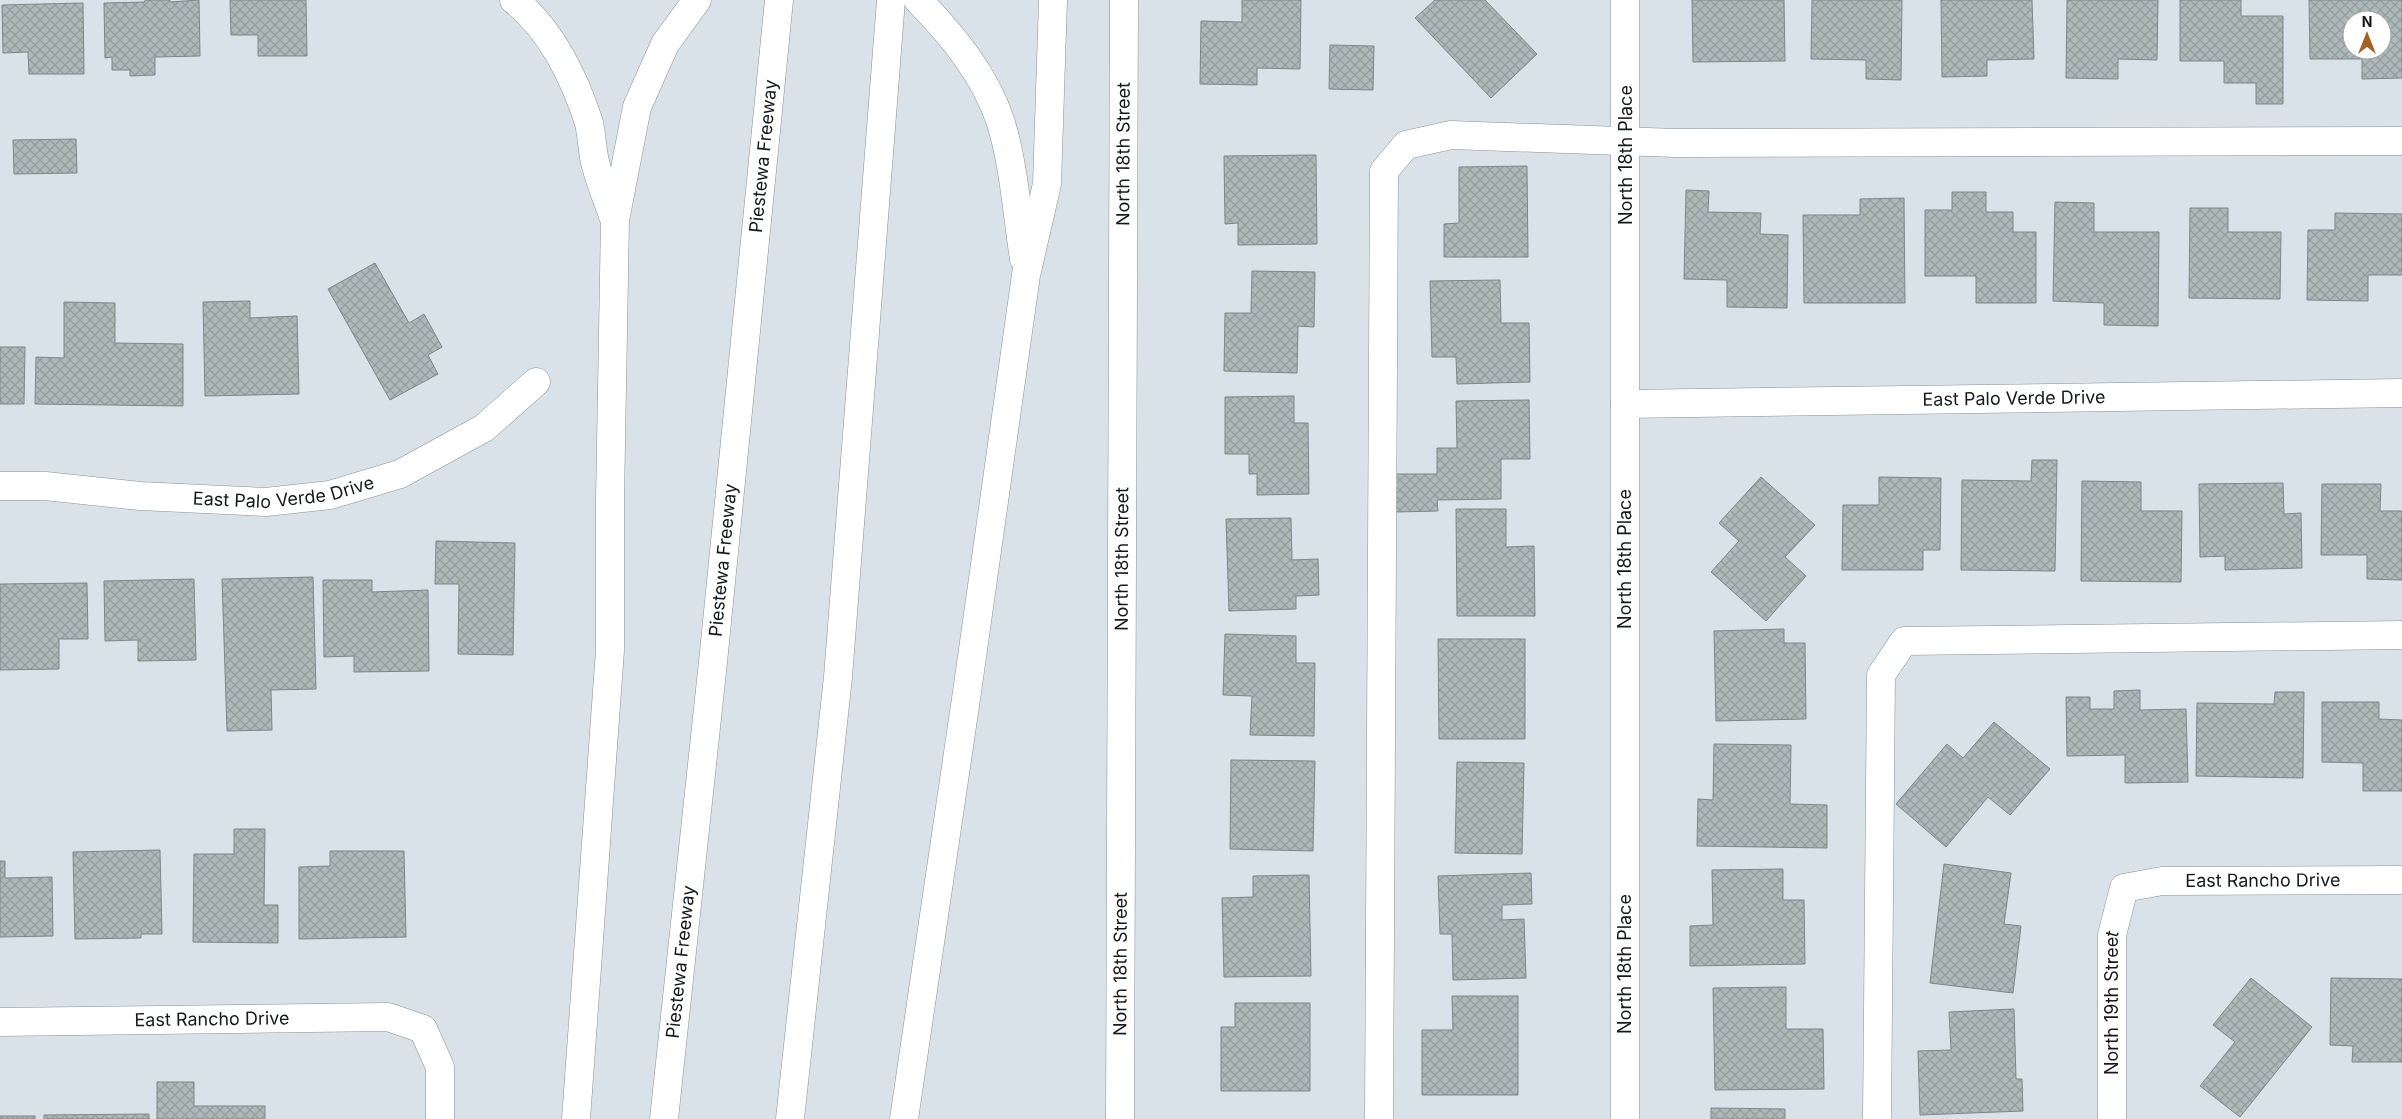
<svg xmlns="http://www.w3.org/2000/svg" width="2402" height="1119" viewBox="0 0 2402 1119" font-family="Inter,sans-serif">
<defs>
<pattern id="building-cross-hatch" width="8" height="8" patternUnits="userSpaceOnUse" patternTransform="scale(1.25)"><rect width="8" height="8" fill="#adb8b9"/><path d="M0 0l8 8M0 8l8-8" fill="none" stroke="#949d9e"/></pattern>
</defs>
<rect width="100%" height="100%" fill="#d9e2e8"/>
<!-- building -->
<g fill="url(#building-cross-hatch)" stroke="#7d8788" fill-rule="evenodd">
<path d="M145,0H170V2L199,0L200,56L155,57V75L130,76V70H112V57L105,58L104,3L145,2Z"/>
<path d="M230,0H306L307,56H258V35H231Z"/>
<path d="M1242,0H1301L1300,69L1257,68V85L1200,84L1201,21L1242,22Z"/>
<path d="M1435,0H1485L1537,54L1491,98L1415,18Z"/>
<path d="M1692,0H1784L1785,61L1693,62Z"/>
<path d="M1812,0H1902L1901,80L1866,79V60L1811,59Z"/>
<path d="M1941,0H2032L2034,59L1987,60V76L1942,77Z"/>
<path d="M2067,0H2158L2157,60L2118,59V79L2066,78Z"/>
<path d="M2180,0H2241V16H2283V104H2256V83H2224V61H2180Z"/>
<path d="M2309,0H2402V78L2362,79V59H2310ZM2352,20H2382V50H2352Z"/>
<path d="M83,3L84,74H29L28,52L3,53L2,5Z"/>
<path d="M1330,45L1374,46L1373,90L1329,89Z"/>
<path d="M76,139L77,173L14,174L13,140Z"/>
<path d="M1316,155L1317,244L1238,245V223L1225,224L1224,156Z"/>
<path d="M1527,166L1528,257H1444V224L1459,223V167Z"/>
<path d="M1686,190L1709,191L1708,212L1761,213L1760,234L1788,235L1787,308L1727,307V280L1684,279Z"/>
<path d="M1952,192H1986V212H2013V232H2036V303H1976V276H1925V210H1952Z"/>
<path d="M1904,198L1905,303H1804L1803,215H1860V199Z"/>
<path d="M2055,202L2094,203V232H2159L2158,326L2104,325V303L2053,301Z"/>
<path d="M2190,208H2228V232H2281L2280,299L2189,298Z"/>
<path d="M2335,213L2402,214V275H2368V301L2307,300L2308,230H2335Z"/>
<path d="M375,263L409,323L424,314L442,347L428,355L438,374L390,400L328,289Z"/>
<path d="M1252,271L1315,272L1314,327L1298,326L1297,373L1224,371L1225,313H1251Z"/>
<path d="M1500,280L1501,323H1529L1530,382L1457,384L1456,357H1432L1430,281Z"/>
<path d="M250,301V318L297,316L299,394L205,396L203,302Z"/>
<path d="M64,302L115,303V343L183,344V406L35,404L36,357L64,358Z"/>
<path d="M0,347H25L24,404H0Z"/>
<path d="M1294,396V423H1308L1309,494L1257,495V474H1249V454H1225V397Z"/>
<path d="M1529,400L1530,459H1501V499L1437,500L1438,511L1395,512L1394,474H1437V448H1457L1456,401Z"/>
<path d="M2032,460H2057L2055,571L1961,570L1962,480L2031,481Z"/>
<path d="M1761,477L1815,525L1785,557L1806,576L1766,621L1711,572L1739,541L1719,523Z"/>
<path d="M1879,477L1941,478L1940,550H1923V570H1842L1843,505H1879Z"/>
<path d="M2082,481L2141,482V511H2182L2181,582L2081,581Z"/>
<path d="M2283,483L2284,514L2301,513L2302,568L2225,570V556L2200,557L2199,484Z"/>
<path d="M2322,484H2381L2380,511H2402V580L2367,579V555H2321Z"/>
<path d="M1456,509H1506V547L1534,546L1535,616H1457Z"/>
<path d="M1291,518L1292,560L1318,559L1319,595L1296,596V609L1229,611L1226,519Z"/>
<path d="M436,541L515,543L513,655L458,654L459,584H435Z"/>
<path d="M313,577L316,689L271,690L272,730L227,731L222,579Z"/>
<path d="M194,579L196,660L138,661V640L105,641L104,581Z"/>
<path d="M323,580H372V592L428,590L429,671L354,672V656L324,657Z"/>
<path d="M87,583L88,639H59V669L0,670V584Z"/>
<path d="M1784,629V643H1805L1806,719L1716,721L1714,631Z"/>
<path d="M1225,634L1296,636V663H1315L1314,736L1250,735L1252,696L1223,695Z"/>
<path d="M1438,639H1525V739H1439Z"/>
<path d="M2140,690V710L2186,709L2188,782L2125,783V755L2067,756L2066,697H2090V709H2114V691Z"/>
<path d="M2275,692H2304L2303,778L2196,776L2197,703L2274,704Z"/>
<path d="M2322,702H2379V719L2402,720V791H2363V763L2322,762Z"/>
<path d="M1994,722L2050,769L2010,815L1988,797L1946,847L1896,804L1947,744L1963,758Z"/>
<path d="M1714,744L1791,745L1790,804L1827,805V848L1697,846L1698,799L1713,800Z"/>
<path d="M1231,760L1315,761L1313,851L1230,849Z"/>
<path d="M1457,762L1524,763L1522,854L1455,853Z"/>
<path d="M234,829H265L264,905H278V943L193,942L194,854H234Z"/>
<path d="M160,850L162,934H141V938L75,939L73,852Z"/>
<path d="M330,851H404L406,937L299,939V867L330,866Z"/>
<path d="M0,861H5V878L52,877L53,936L0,937Z"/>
<path d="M1944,864L2011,873L2004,924L2021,926L2013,993L1930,983Z"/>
<path d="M1783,869V900H1804L1805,964L1690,966V926L1713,925L1712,870Z"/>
<path d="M1531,873L1532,904L1502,905V920L1524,919L1526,978L1453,980L1452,934H1440L1438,876Z"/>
<path d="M1309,875L1311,976L1224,977L1222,898L1253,897V876Z"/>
<path d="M2251,978L2312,1027L2240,1117L2200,1086L2235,1042L2213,1025Z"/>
<path d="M2331,978L2402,979V1062H2352L2353,1046L2330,1045Z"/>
<path d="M1786,987V1029H1823L1824,1089L1715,1090L1713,988Z"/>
<path d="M1452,996H1518V1095H1422V1030H1453Z"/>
<path d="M1235,1003H1310V1091H1221V1027H1235Z"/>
<path d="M2014,1009L2016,1079H2022L2023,1111L1920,1115L1918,1051L1951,1050L1949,1012Z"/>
<path d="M157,1082H194V1106H265V1119H157Z"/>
<path d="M1711,1108L1785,1109V1119H1711Z"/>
<path d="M149,1114V1119H44V1115Z"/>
<rect x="0" y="1116" width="35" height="3"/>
</g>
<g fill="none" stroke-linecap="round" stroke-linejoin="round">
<defs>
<g id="minor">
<path id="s1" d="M1625,404L2402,393"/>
<path id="s2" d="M0,486H45L140,496L266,502L330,495L400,474L484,428L536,382"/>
<path id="s3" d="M0,1022L388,1017L423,1029L440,1067V1119"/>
<path id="s4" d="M1120,1119L1124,0"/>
<path d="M1379,1119L1384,171L1406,145L1451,135L1675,143L2402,141"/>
<path d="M1625,1119V0"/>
<path d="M1877,1119L1881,675L1904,641L2402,635"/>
<path id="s5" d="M2112,1119V935L2124,888L2162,881L2402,880"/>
</g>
<g id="highway">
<path d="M514,0C551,29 575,79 589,123C592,136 592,149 595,162C599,180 607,198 613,216"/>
<path d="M918,0C952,35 985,74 1001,123C1014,166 1017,214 1024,259"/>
<path d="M576,1119L610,650V500L615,220L637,107L665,44L697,0"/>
<path id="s6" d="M664,1119L713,662L779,0"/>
<path d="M790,1119L838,677L891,0"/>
<path d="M904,1119L967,692L1026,275L1047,184L1053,0"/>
</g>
</defs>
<!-- minor casing -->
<use href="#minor" stroke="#8a9297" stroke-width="29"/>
<!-- highway casing -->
<use href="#highway" stroke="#8a9297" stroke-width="29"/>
<!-- minor -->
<use href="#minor" stroke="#fff" stroke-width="28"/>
<!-- highway -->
<use href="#highway" stroke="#fff" stroke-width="28"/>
</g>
<g text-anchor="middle" stroke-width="4.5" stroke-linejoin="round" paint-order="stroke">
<!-- street labels -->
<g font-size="18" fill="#15181a" stroke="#fff">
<text dy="6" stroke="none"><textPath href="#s4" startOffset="965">North 18th Street</textPath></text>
<text transform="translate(1626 155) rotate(-90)" y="6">North 18th Place</text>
<text dy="6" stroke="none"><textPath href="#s6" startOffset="968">Piestewa Freeway</textPath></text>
<text dy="6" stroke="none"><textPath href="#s1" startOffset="389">East Palo Verde Drive</textPath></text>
<text dy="6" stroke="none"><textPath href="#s2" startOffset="285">East Palo Verde Drive</textPath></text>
<text transform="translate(1625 559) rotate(-90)" y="6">North 18th Place</text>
<text dy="6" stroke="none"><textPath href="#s6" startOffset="562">Piestewa Freeway</textPath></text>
<text dy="6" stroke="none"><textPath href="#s4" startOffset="560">North 18th Street</textPath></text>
<text dy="6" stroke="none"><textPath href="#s5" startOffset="372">East Rancho Drive</textPath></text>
<text dy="6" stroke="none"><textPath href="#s6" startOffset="158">Piestewa Freeway</textPath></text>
<text dy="6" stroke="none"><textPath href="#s4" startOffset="155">North 18th Street</textPath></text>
<text transform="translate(1625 964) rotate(-90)" y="6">North 18th Place</text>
<text dy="6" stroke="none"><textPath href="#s5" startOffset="116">North 19th Street</textPath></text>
<text dy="6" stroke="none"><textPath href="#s3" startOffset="212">East Rancho Drive</textPath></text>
</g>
</g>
<!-- north arrow -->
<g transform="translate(2367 35)"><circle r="24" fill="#ffffff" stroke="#a1a3a3"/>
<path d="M0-4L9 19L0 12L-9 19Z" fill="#9f6424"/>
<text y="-8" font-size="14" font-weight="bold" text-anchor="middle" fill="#15181a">N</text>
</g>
</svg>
